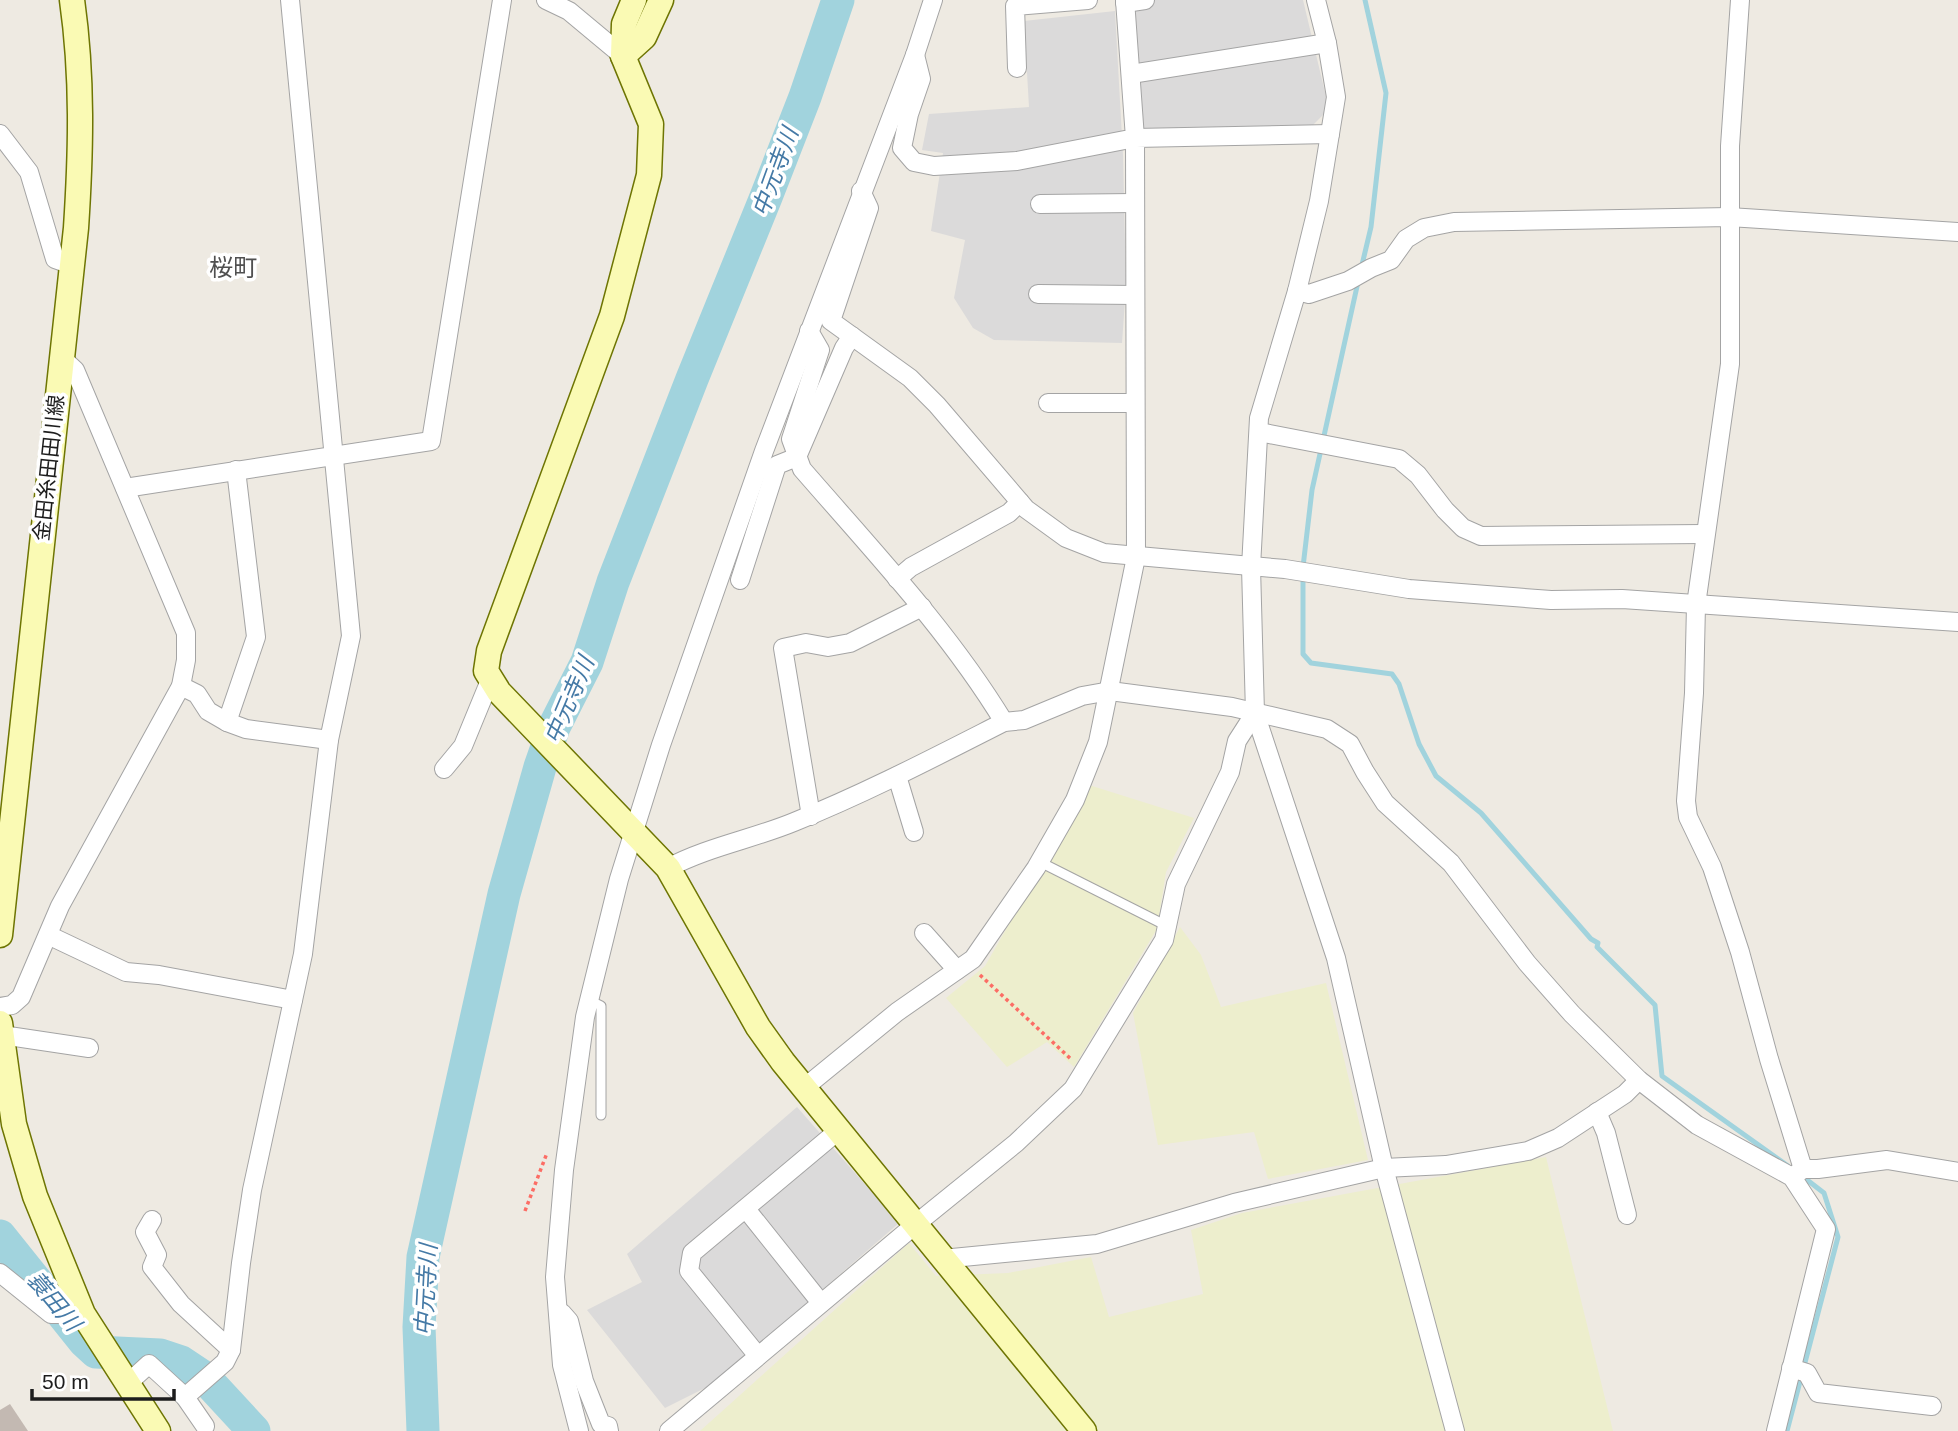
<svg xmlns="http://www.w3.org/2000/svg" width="1958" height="1431" viewBox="0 0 1958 1431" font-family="Helvetica,'Noto Sans JP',sans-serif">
<rect width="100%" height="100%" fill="#eeeae2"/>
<!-- residential -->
<g fill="#dbdada">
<path d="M1132,0H1303L1329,109L1312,126L1144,130Z"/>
<path d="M1115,11L1123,155L1126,286L1122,343L994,340L973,328L954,298L965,240L931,231L943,153L922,150L929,114L1029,107L1024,21Z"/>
<path d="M797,1107L899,1223L715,1383L665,1408L587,1310L642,1282L627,1254Z"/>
</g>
<!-- farmland -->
<g fill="#edeecd">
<path d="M1089,785L1194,818L1166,872L1157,929L1074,1067L1047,1042L1007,1067L946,998L985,966Z"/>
<path d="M1180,927L1201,955L1221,1007L1326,983L1368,1160L1268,1179L1254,1132L1158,1145L1133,1013Z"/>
<path d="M1546,1157L1613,1431H700L909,1243L936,1276L1008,1273L1091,1257L1109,1317L1203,1294L1191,1230L1242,1213Z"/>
</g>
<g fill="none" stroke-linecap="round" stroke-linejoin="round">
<!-- stream -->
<g stroke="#a1d3dd" stroke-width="5">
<path d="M1361,269L1371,227L1386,93L1365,0"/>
<path d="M1358,282L1312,490L1303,567V654L1311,663L1392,674L1399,684L1419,744L1436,776L1481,813L1591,939L1598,943L1597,947L1655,1005L1662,1076L1788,1166"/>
<path d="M1787,1431L1838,1237L1824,1193L1802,1176"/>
</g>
<!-- river -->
<g stroke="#a1d3dd" stroke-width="33">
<path d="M0,1236L84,1341L96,1352L160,1355L181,1362L205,1378L254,1431"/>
<path d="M423,1431L419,1327L423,1257L504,894L540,767L554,727L587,662L613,582L692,379L766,197L805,97L838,0"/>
</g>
</g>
<!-- building -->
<path fill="#c3b9b2" d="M10,1404L28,1431H0V1410Z"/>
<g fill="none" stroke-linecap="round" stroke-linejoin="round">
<defs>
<g id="lane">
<path d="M1040,862L1167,926"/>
<path d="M589,1000L601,1006V1115"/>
</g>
<g id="street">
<path d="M546,0L569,11L623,56"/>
<path d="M1316,0L1327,43L1336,97L1319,201L1297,291L1259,418L1251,567L1255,713L1336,958L1384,1168L1455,1431"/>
<path d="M1740,0L1730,146V364L1696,605L1694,693L1686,801L1688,817L1712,867L1740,952L1769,1059L1803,1169"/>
<path d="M1125,3L1145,0"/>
<path d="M915,55L921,79L909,114L902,148L914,162L934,166L1017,161L1135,138L1125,0"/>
<path d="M1017,68L1015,6L1088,0"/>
<path d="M1131,74L1327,43"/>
<path d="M0,134L29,172L55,259L72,265"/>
<path d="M861,191L869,208L831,321L910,378L937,405L1026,509L1066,538L1104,553L1285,569L1409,589L1551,600L1622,599L1958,622"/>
<path d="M1040,204L1135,203"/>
<path d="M1297,291L1309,294L1348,281L1371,268L1391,260L1406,239L1424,228L1454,222L1729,217L1958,232"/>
<path d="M1038,294L1135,295"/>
<path d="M809,331L820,350L791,439L802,469C873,551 948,630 1004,722"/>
<path d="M1048,403H1135"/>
<path d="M1259,432L1399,459L1418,475L1445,510L1463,528L1481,536L1704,534"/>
<path d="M125,488L431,441L502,0"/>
<path d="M897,579L911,567L1009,513L1020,502"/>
<path d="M740,580L777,465L797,457L844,348L852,336"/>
<path d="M181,686L197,694L208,711L227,722L256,637L236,470"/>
<path d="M227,722L246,729L329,740"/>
<path d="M444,769L463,746L491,678"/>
<path d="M897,776L914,832"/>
<path d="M811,816L783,648L806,643L828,647L850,643L922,607"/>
<path d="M668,868C707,847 753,839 794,822C866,793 935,757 1004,722L1024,720L1082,696L1110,691L1232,707L1327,729L1350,744L1365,772L1385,803L1451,863L1527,963L1572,1014L1639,1080L1697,1125L1792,1177L1826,1229L1776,1431"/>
<path d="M924,933L957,970"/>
<path d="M48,935L126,972L159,975L293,1000"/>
<path d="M0,1007L12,1005L21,997L60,906L181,686L186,660V633L75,370L61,357"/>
<path d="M2,1035L89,1048"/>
<path d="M804,1088L897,1012L973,959L1036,868L1075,800L1098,742L1136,557L1135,138L1330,134"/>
<path d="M1597,1112L1606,1133L1627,1215"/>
<path d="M1795,1175L1803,1169H1818L1887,1160L1958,1172"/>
<path d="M746,1209L821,1303"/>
<path d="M152,1220L145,1232L157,1255L152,1267L181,1304L231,1350"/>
<path d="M942,1259L1097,1244L1234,1203L1384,1168L1446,1165L1528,1151L1558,1138L1625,1094L1639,1080"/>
<path d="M0,1273L51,1314H83"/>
<path d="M562,1313L569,1321L584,1381L601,1424L608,1426L609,1431"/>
<path d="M758,1356L689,1271L692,1253L839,1130"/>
<path d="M1791,1368L1807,1373L1818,1393L1932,1406"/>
<path d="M127,1384L149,1364L185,1397L205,1426"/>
<path d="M185,1397L225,1362L231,1350L241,1263L252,1190L303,954L329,740L351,636L290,0"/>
<path d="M579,1431L562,1365L555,1277L564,1170L585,1017L619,879L661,745L764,451L915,55L933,0"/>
<path d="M669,1431L916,1224L1016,1143L1073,1089L1164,940L1176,884L1230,772L1237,741L1255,713"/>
</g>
<g id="secondary">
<path d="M634,0L624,24L623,56L651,124L649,175L612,316L489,651L486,671L499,692L668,868L758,1027L783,1062L1084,1431"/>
<path d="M623,56L644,37L661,0"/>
<path d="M0,935L76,228C81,152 83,77 72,0"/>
<path d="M0,1023L14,1124L35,1196L83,1314L158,1431"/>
</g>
</defs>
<!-- lane casing -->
<use href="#lane" stroke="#a4a4a4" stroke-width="11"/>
<!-- street casing -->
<use href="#street" stroke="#a4a4a4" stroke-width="20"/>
<!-- secondary casing -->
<use href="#secondary" stroke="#6e7503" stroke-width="27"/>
<!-- path -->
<g stroke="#fc6d65" stroke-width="3.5" stroke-dasharray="3.5 3.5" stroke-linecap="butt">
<path d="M980,975L1072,1060"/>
<path d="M525,1211L547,1153"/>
</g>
<!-- lane -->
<use href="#lane" stroke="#fff" stroke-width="9"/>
<!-- street -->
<use href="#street" stroke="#fff" stroke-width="18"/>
<!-- secondary -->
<use href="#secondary" stroke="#fafab4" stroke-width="24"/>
</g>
<g text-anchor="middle" stroke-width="7" stroke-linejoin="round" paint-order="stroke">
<!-- street labels -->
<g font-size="21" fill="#1d1d1d" stroke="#fff">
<text transform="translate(49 468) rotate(-84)" y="7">金田糸田田川線</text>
</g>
<!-- water labels -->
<g font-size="23" font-style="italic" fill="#457aa6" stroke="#fff">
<text transform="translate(775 172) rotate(-70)" y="8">中元寺川</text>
<text transform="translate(569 700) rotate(-67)" y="8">中元寺川</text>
<text transform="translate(426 1290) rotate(-87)" y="8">中元寺川</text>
<text transform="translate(54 1301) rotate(50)" y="8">蓑田川</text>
</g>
<!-- quarter labels -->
<g font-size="24" fill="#505050" stroke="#fff">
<text x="233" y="276">桜町</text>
</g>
</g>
<!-- scale -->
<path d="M32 1389v10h142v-10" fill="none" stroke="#1d1d1d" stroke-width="3.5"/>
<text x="42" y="1389" font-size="21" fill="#1d1d1d" stroke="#ffffff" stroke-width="5" paint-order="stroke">50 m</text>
</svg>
